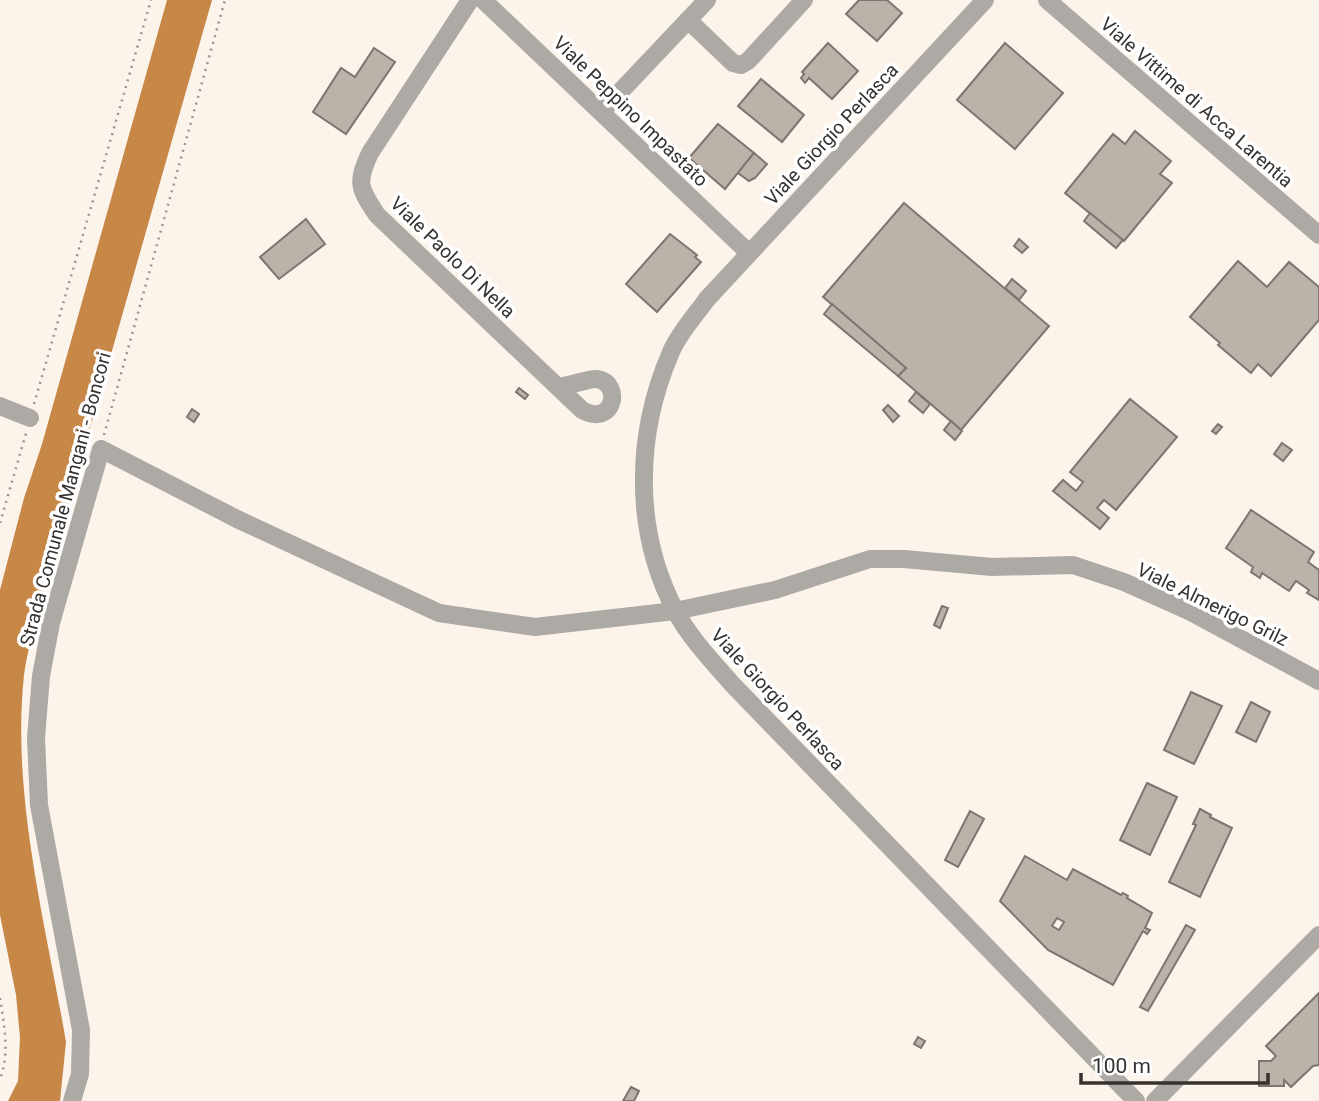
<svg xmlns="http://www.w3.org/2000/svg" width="1319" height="1101" viewBox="0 0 1319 1101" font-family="Roboto,sans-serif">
<rect width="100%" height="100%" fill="#fcf3eb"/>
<!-- water -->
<path fill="#c68747" d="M167,0H212L39,607C34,629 27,652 24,675C11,796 46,924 66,1042L60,1101H8L18,1081L20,1037L16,995L0,915V590L24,498L42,444Z"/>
<!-- building -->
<g fill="#bbb2aa" stroke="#7e766e" stroke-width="2" fill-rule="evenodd">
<path d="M859,0H887L902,13L877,41L846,14Z"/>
<path d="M828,43L858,71L832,99L809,78L805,83L801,78L804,74L802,72Z"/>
<path d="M1005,43L1063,93L1015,149L957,100Z"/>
<path d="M374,48L395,62L346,134L313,112L341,68L355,77Z"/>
<path d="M761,79L804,115L782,142L738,106Z"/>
<path d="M718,124L754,153L725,189L689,158Z"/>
<path d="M1135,131L1171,161L1160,174L1172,183L1124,241L1065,193L1113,134L1125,144Z"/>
<path d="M754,153L767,164L755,178L749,181L738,173Z"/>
<path d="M904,203L1049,326L961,430L898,376L906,368L823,297Z"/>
<path d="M1090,213L1123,240L1116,248L1084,221Z"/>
<path d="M306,219L325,244L279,279L260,257Z"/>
<path d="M670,234L697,255L695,257L701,262L657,312L626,284Z"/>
<path d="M1019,239L1028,247L1022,253L1014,246Z"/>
<path d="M1238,261L1267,287L1289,262L1319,287V320L1271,376L1258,364L1251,373L1218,345L1220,343L1190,317Z"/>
<path d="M1012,279L1026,291L1019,300L1005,288Z"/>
<path d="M832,304L906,368L898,376L824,314Z"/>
<path d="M519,388L528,395L525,399L516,392Z"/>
<path d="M916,392L930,404L923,413L909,401Z"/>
<path d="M1130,399L1177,437L1116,510L1104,500L1097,508L1109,518L1100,529L1053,491L1063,480L1076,491L1083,482L1070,472Z"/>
<path d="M888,405L899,416L893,422L883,410Z"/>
<path d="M192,409L199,414L194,422L187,417Z"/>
<path d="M951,421L962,431L955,440L944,430Z"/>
<path d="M1218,424L1222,427L1216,434L1212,431Z"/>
<path d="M1282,443L1292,450L1283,461L1274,454Z"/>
<path d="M1251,510L1314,552L1308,562L1319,570V600L1307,593L1309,590L1296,581L1289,591L1262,573L1260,578L1251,572L1253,567L1226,548Z"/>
<path d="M942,606L948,608L940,628L934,625Z"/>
<path d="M1191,692L1222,706L1194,764L1164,750Z"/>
<path d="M1251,702L1270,712L1256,742L1236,732Z"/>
<path d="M1147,783L1177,797L1150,855L1120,840Z"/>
<path d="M1200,809L1211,815L1210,817L1232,828L1200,897L1169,882L1196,825L1193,824Z"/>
<path d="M970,811L984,819L958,867L945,860Z"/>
<path d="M1025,856L1067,880L1073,869L1121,895L1123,893L1128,896L1127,898L1152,913L1145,928L1150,930L1147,934L1143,931L1113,985L1048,950L1000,901ZM1057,918L1064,922L1059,930L1052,926Z"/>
<path d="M1186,925L1195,930L1148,1011L1140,1007Z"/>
<path d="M1319,993V1065L1313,1066L1291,1087L1284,1080V1086H1259V1061H1271L1276,1056L1266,1046Z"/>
<path d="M918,1037L925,1041L921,1048L914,1044Z"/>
<path d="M631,1087L639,1091L634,1101H623Z"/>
</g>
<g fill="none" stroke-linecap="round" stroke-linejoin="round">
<!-- path -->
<g stroke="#9b948f" stroke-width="2.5" stroke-dasharray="2 5" stroke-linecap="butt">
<path d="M34,404L151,0"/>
<path d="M104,435L225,0"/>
<path d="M0,523L27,430"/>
<path d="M0,998C4,1024 10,1054 0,1079"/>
</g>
<!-- minor -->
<g stroke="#ada9a5" stroke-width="18">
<path d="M470,0L370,153C356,183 359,188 377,215L582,410C614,428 623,383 597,379C590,378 569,386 559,387"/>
<path d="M483,0L749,253"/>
<path d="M985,0L707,299C695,316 679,333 671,352C635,435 633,531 676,612C690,638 712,661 732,684L1136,1101"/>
<path d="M1047,0L1319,235"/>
<path d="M688,20L733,63L741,65L748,61L804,0"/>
<path d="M601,112L707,0"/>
<path d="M0,406L30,418"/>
<path d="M72,1101L80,1074L81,1030L39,805L36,738L41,676L51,623L101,449L237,519L439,613L535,627L675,611L775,590L870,559H904L992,567L1073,565L1124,582L1191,612L1319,681"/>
<path d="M1155,1101L1319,935"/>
</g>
</g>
<g text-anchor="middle" stroke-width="7" stroke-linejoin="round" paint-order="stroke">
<!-- street labels -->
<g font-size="19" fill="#36322f" stroke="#fff">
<text transform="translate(1197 102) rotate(41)" y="7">Viale Vittime di Acca Larentia</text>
<text transform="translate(631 111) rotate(44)" y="7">Viale Peppino Impastato</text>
<text transform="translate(831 134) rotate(-47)" y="7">Viale Giorgio Perlasca</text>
<text transform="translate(453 257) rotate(44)" y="7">Viale Paolo Di Nella</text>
<text transform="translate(65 499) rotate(-75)" y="7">Strada Comunale Mangani - Boncori</text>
<text transform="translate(1213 604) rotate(26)" y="7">Viale Almerigo Grilz</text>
<text transform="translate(778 699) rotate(47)" y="7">Viale Giorgio Perlasca</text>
</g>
</g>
<!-- scale -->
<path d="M1081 1073v10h187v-10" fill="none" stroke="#36322f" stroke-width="3.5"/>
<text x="1092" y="1073" font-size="21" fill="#36322f" stroke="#ffffff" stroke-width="5" paint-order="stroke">100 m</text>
</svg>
